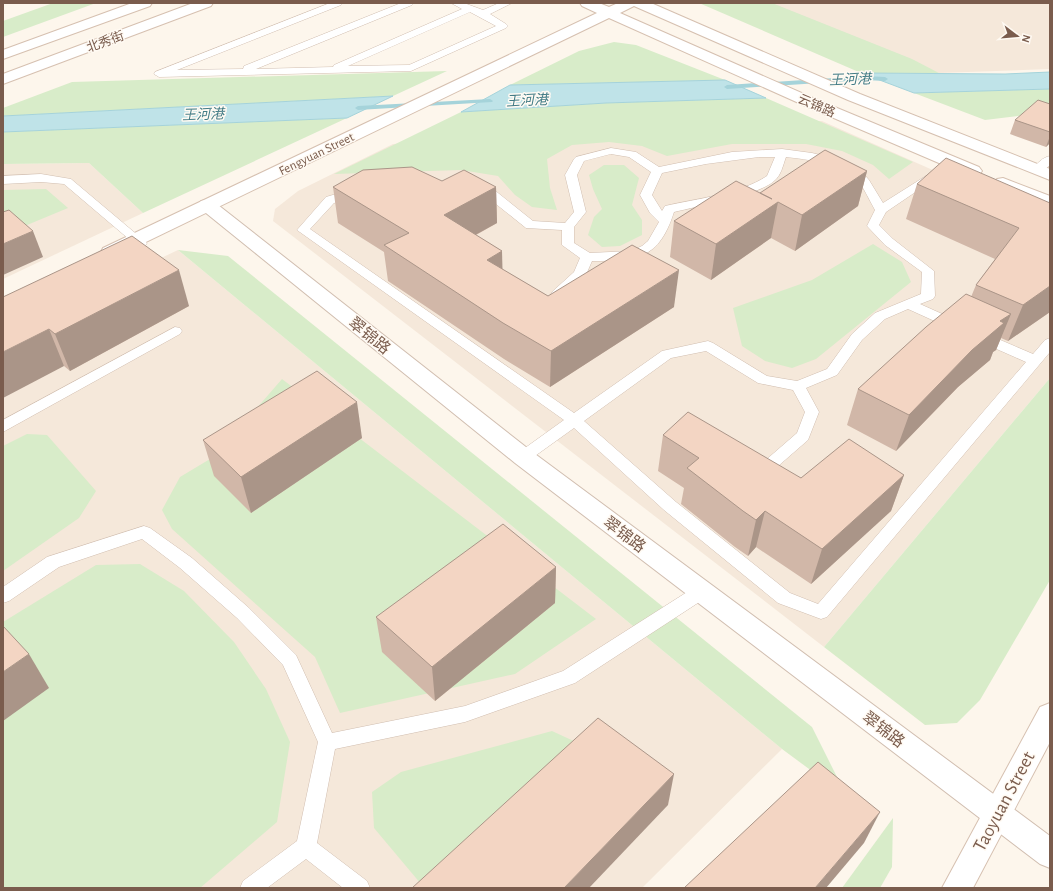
<svg xmlns="http://www.w3.org/2000/svg" width="1053" height="891" viewBox="0 0 1053 891" font-family="'Alegreya Sans','Noto Sans SC',sans-serif">
<rect width="100%" height="100%" fill="#fdf6ec"/>
<!-- residential -->
<g fill="#f5e8da">
<path d="M740,3H1050V69L939,73Z"/>
<path d="M822,121L1050,222V378L824,647L273,221L275,209L298,191L393,144Z"/>
<path d="M89,163L143,213L3,279V164Z"/>
<path d="M178,250L782,749L642,888H3V333Z"/>
</g>
<!-- green -->
<g fill="#d8ecc9">
<path d="M53,3H96L3,37V21Z"/>
<path d="M699,3H772L912,59L939,73H861Z"/>
<path d="M614,42L636,45L725,80L510,85L579,51Z"/>
<path d="M447,71L393,96L3,116V108L72,82Z"/>
<path d="M1050,89V112L985,120L914,93Z"/>
<path d="M766,98L913,162L889,179L873,165L842,151L806,144H732L667,156L642,146L609,142L572,145L547,159L550,188L557,210L532,207L515,195L498,176L461,170L334,174L461,112L606,103Z"/>
<path d="M347,118L143,213L89,163L3,164V132Z"/>
<path d="M604,165H624L639,178L632,205L642,220V235L620,246L602,247L588,235L594,217L602,209L593,189L589,175Z"/>
<path d="M46,189L68,208L3,235V190Z"/>
<path d="M873,244L902,262L911,282L816,359L792,368L765,361L742,346L733,308L812,280Z"/>
<path d="M178,250L228,256L812,727L847,797L782,749Z"/>
<path d="M1050,378V580L980,700L957,723L925,725L824,647Z"/>
<path d="M282,379L596,619L515,674L340,713L315,657L172,529L162,510L180,477L215,456Z"/>
<path d="M27,434L47,435L96,491L79,518L3,571V446Z"/>
<path d="M140,564L184,591L234,642L266,689L290,742L277,822L200,888H3V622L96,565Z"/>
<path d="M552,731L578,743L421,884L374,828L372,792L401,772Z"/>
<path d="M893,818L892,867L880,888H842Z"/>
</g>
<!-- water -->
<g fill="#bfe3e8" stroke="#a5d3da">
<path d="M1050,72V89L914,93L861,73L1005,74Z"/>
<path d="M725,80L766,98L606,103L461,112L510,85Z"/>
<path d="M393,96L347,118L3,132V116Z"/>
</g>
<g fill="none" stroke-linecap="round" stroke-linejoin="round">
<!-- stream -->
<g fill="#a5d3da" fill-rule="evenodd">
<path d="M865,76L885,77L888,79L885,81L865,80L727,89L724,87L727,85Z"/>
<path d="M490,99L493,101L492,102L358,110L355,108L358,106Z"/>
</g>
<defs>
<g id="lane">
<path d="M330,3H343L341,5L177,70L243,69L244,66L401,3H414L412,5L256,69L333,67L334,65L462,9L451,3H464L483,10L499,3H512L490,14L506,24L508,26L506,28L411,71L159,77L154,74L155,72ZM470,12L496,26L409,65L348,66Z"/>
<path d="M611,148L636,152L659,167L732,152L782,149L812,153L840,160L862,172L869,180L883,203L929,174H937L939,176L886,212L879,225L893,239L934,271L935,296L933,299L920,304L960,322L962,325L960,328L955,329L950,328L908,309L885,319L862,340L837,375L806,388L819,412L808,440L777,467L772,469L767,467L764,463L767,459L797,433L805,412L793,390L758,383L706,351L671,358L584,421L676,502L790,593L818,604L1026,362L974,339L972,336L974,333L979,331L984,333L1033,354L1045,340L1050,338V352L827,617L821,619L778,603L664,510L574,428L528,461L523,463L518,461L515,457L518,453L564,420L297,230L326,197L353,189L357,190L359,193L357,196L334,203L310,229L574,413L662,351L708,341L713,343L767,376L797,381L827,369L852,334L875,313L921,294L922,272L885,245L867,226L875,210C869,200 864,187 856,178C842,164 806,159 786,157C783,165 781,176 774,181C757,196 698,206 674,212C659,259 638,261 592,261L585,277L563,297L558,298L553,297L551,294L553,291L574,272L580,258L562,245V230L526,228L481,192L476,191L474,188L476,185H488L533,221L565,223L574,212L565,175L574,159L576,157ZM611,154L629,157L651,172L640,195L650,213L659,222L648,241L642,246L631,251L590,253L574,243V227L586,212L577,175L584,161ZM759,157H775L767,176C738,195 698,198 665,206L662,211L652,195L662,173L706,164Z"/>
<path d="M1050,156V165L1042,172H1034L1032,170C1036,164 1043,157 1050,156Z"/>
<path d="M41,174L71,179L147,243L145,246H137L64,184L41,182L3,184V176Z"/>
<path d="M175,327L180,328L182,331L180,334L3,432V420Z"/>
<path d="M144,526L150,528L192,558L249,608L296,655L332,733L465,706L563,671L695,587L701,585L707,587L709,592L707,597L575,683L465,722L335,749L317,843L367,881L370,888H343L306,859L267,888H240L243,881L297,841L318,742L283,665L237,618L180,568L142,539L59,567L9,601L3,603V587L47,557Z"/>
</g>
<path id="street" d="M207,200L213,201L531,451L1050,836V868L1040,864L515,463L201,209L198,205L201,201Z"/>
<g id="secondary">
<path d="M132,3H152L150,6L3,59V50Z"/>
<path d="M193,3H213L211,6L3,84V74Z"/>
<path d="M580,3H599L609,7L618,3H651L860,94L1050,169V180L848,100L634,6L620,13L813,98L979,167L982,171L979,175L973,176L967,175L801,104L609,18L117,256L110,258L103,256L101,252L103,248L597,13L582,6Z"/>
<path d="M1003,178L1050,196V207L997,187L994,183L997,179Z"/>
<path d="M1050,703V742L973,888H942L1040,707Z"/>
</g>
</defs>
<!-- lane casing -->
<use href="#lane" stroke="#d1beb0" stroke-width="1"/>
<!-- street casing -->
<use href="#street" stroke="#d1beb0" stroke-width="2"/>
<!-- secondary casing -->
<use href="#secondary" stroke="#d6c0b0" stroke-width="2"/>
<!-- lane -->
<use href="#lane" fill="#fff" fill-rule="evenodd"/>
<!-- street -->
<use href="#street" fill="#fff" fill-rule="evenodd"/>
<!-- secondary -->
<use href="#secondary" fill="#fff" fill-rule="evenodd"/>
</g>
<!-- wall -->
<g fill="#d1b7a8">
<path d="M1050,104V143L1046,147L1010,134L1015,120Z"/>
<path d="M867,171L858,206L795,251L771,238L711,280L670,257L674,221L760,193Z"/>
<path d="M442,181L496,187L497,223L476,235L502,251V269L548,296L674,307L550,387L504,359L388,281L384,252L338,223L333,187Z"/>
<path d="M917,184L1050,203V312L1008,341L1001,338L996,350L993,352L990,360L958,387L896,451L847,425L858,389L971,297L976,285L995,259L906,219Z"/>
<path d="M3,297L189,306L70,371L64,366Z"/>
<path d="M663,435L801,478L904,475L891,511L811,584L756,547L748,556L735,547L681,504L684,488L658,471Z"/>
<path d="M362,438L251,513L214,476L203,440Z"/>
<path d="M556,567L555,603L435,701L382,652L376,617Z"/>
</g>
<!-- shaded-wall -->
<g fill="#aa9588">
<path d="M1050,136V143L1046,147Z"/>
<path d="M867,171L858,206L795,251L802,215Z"/>
<path d="M496,187L497,223L446,251L444,215Z"/>
<path d="M778,202L771,238L711,280L716,244Z"/>
<path d="M33,231L43,257L3,275V244Z"/>
<path d="M502,251L503,288L487,260Z"/>
<path d="M179,270L189,306L70,371L55,334Z"/>
<path d="M679,270L674,307L550,387L551,351Z"/>
<path d="M1050,286V312L1008,341L1023,305Z"/>
<path d="M1011,314L996,350L993,352L990,360L958,387L896,451L909,415L1000,321Z"/>
<path d="M49,329L64,366L3,398V352Z"/>
<path d="M357,402L362,438L251,513L241,477Z"/>
<path d="M904,475L891,511L811,584L822,549Z"/>
<path d="M765,511L756,547L748,556L756,520Z"/>
<path d="M556,567L555,603L435,701L432,667Z"/>
<path d="M29,654L49,688L3,721V672Z"/>
<path d="M674,774L668,805L589,888H564Z"/>
<path d="M880,812L864,843L826,888H815Z"/>
</g>
<!-- building -->
<g fill="#f3d5c3" stroke="#aa9588">
<path d="M1038,100L1050,104V132L1015,120Z"/>
<path d="M825,150L867,171L802,215L778,202L716,244L674,221L736,181L772,199L760,193Z"/>
<path d="M946,158L1050,203V286L1023,305L976,285L1019,228L917,184Z"/>
<path d="M412,167L442,181L464,170L496,187L444,215L502,251L487,260L548,296L632,245L679,270L551,351L503,323L384,245L409,233L333,187L363,170Z"/>
<path d="M9,210L33,231L3,244V212Z"/>
<path d="M132,236L179,270L55,334L49,329L3,352V297Z"/>
<path d="M966,294L1011,314L1000,321L1004,323L972,350L909,415L858,389L926,327Z"/>
<path d="M317,371L357,402L241,477L203,440Z"/>
<path d="M688,412L801,478L849,439L904,475L822,549L765,511L756,520L743,511L687,468L699,458L663,435Z"/>
<path d="M503,524L556,567L432,667L376,617Z"/>
<path d="M3,626L29,654L3,672Z"/>
<path d="M598,718L674,774L564,888H412Z"/>
<path d="M818,762L880,812L815,888H684Z"/>
</g>
<g text-anchor="middle" stroke-width="3" stroke-linejoin="round" paint-order="stroke">
<!-- far-street labels -->
<g font-size="13" fill="#7a5c4d" stroke="#fffaf3">
<text transform="translate(105 41) rotate(-20)" y="5">北秀街</text>
<text transform="translate(817 105) rotate(23)" y="5">云锦路</text>
<text transform="translate(316 153) rotate(-26)" y="5">Fengyuan Street</text>
</g>
<!-- far-water labels -->
<g font-size="14" font-style="italic" fill="#437c86" stroke="#fffaf3">
<text transform="translate(850 79) rotate(-2)" y="5">王河港</text>
<text transform="translate(527 100) rotate(-3)" y="5">王河港</text>
<text transform="translate(203 114) rotate(-2)" y="5">王河港</text>
</g>
<!-- street labels -->
<g font-size="16" fill="#7a5c4d" stroke="#fffaf3">
<text transform="translate(370 335) rotate(39)" y="6">翠锦路</text>
<text transform="translate(625 534) rotate(37)" y="6">翠锦路</text>
<text transform="translate(884 729) rotate(37)" y="6">翠锦路</text>
</g>
<!-- near-street labels -->
<g font-size="19" fill="#7a5c4d" stroke="#fffaf3">
<text transform="translate(1003 801) rotate(-62)" y="7">Taoyuan Street</text>
</g>
</g>
<!-- border -->
<rect width="1053" height="891" fill="none" stroke="#7a5c4d" stroke-width="8"/>
<!-- north arrow -->
<g transform="translate(1017 36) rotate(106)" stroke="#fffaf3" stroke-width="3" paint-order="stroke">
<path d="M0-3L7 15L0 10L-7 15Z" fill="#7a5c4d"/>
<text y="-6" font-size="11" font-weight="bold" text-anchor="middle" fill="#7a5c4d">N</text>
</g>
</svg>
